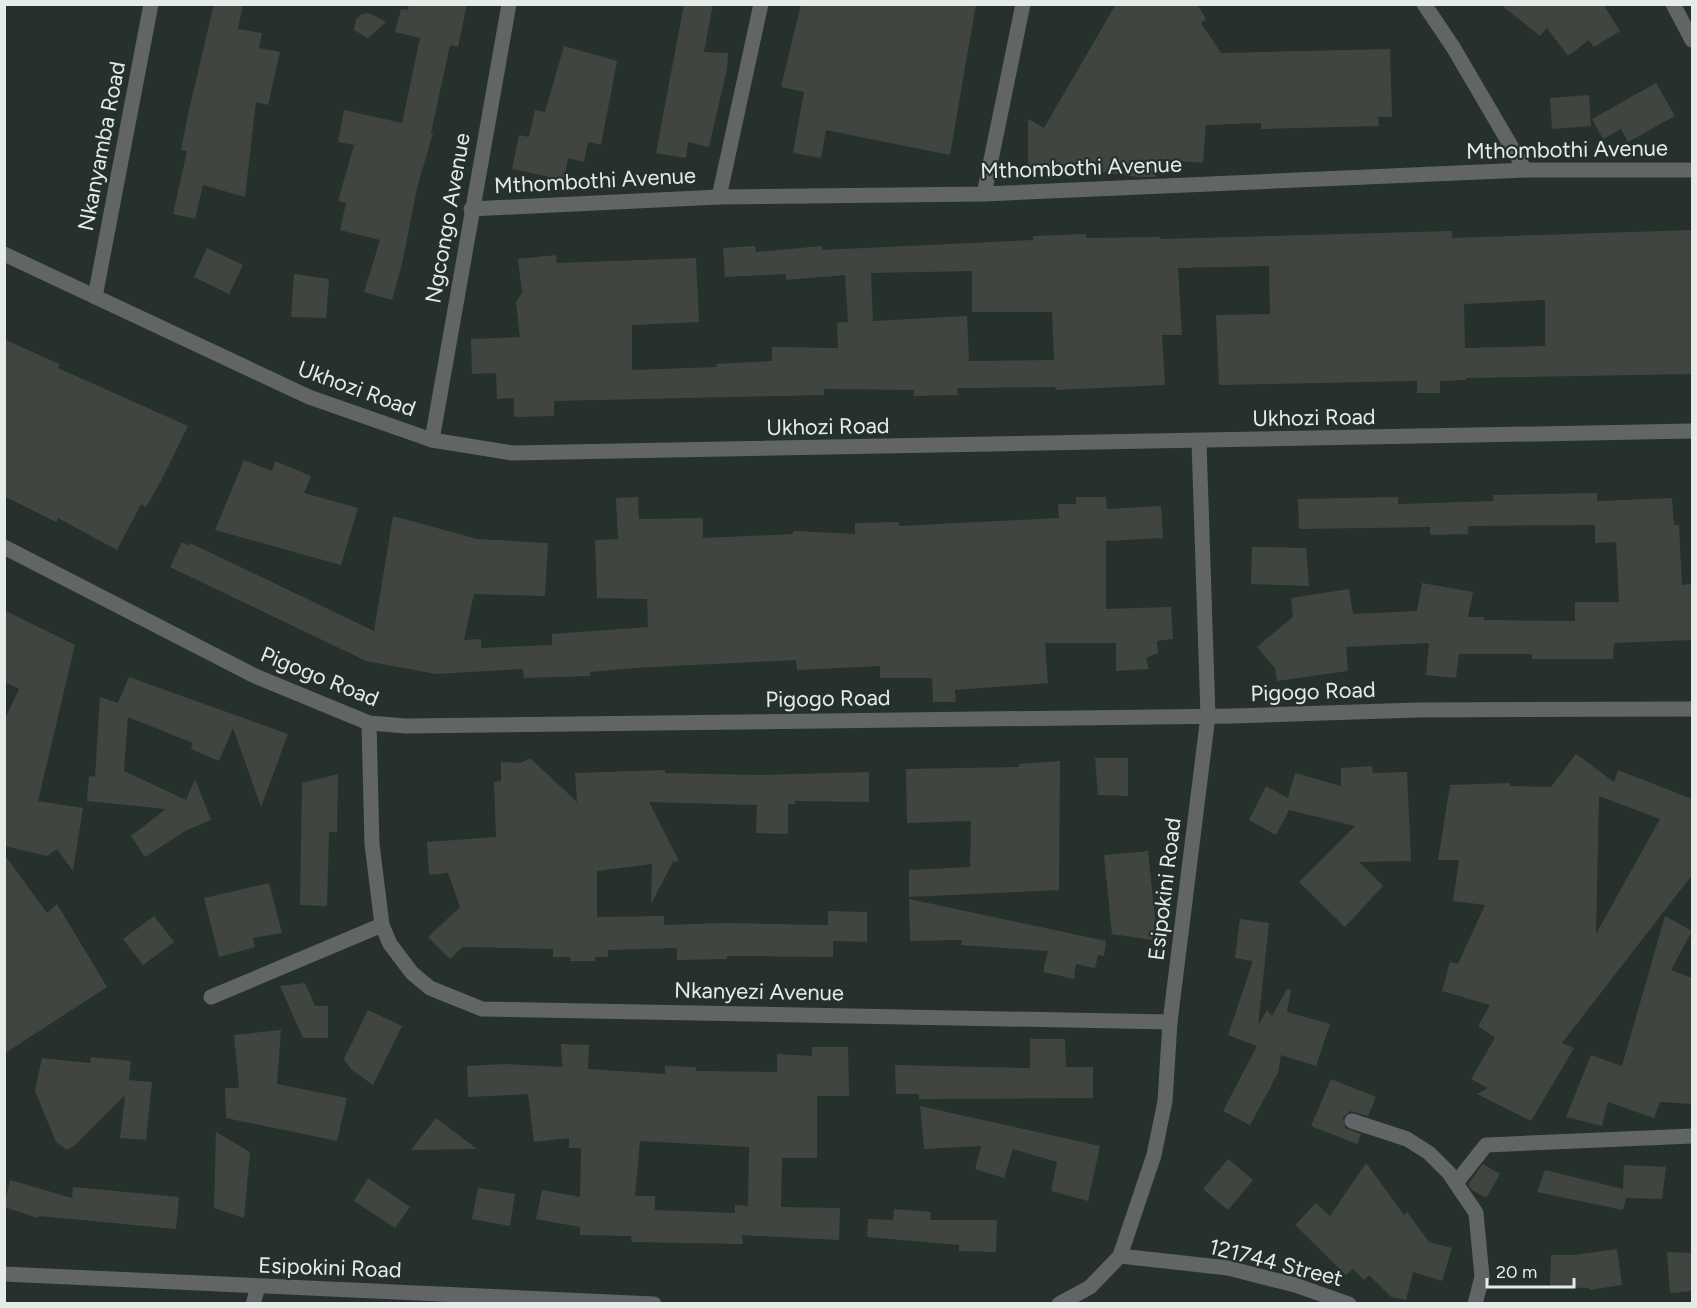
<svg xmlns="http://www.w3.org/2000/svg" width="1697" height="1308" viewBox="0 0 1697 1308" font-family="Figtree,sans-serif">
<rect width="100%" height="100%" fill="#26302d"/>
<!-- building -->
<g fill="#40463f" fill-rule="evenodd">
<path d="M214,4H243L238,29L262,33L259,48L280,52L268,105L256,102L245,197L203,185L195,219L173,214L187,151L181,150L189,110Z"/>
<path d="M409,4H467L458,47L450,45L431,133H433L417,188L402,264L392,300L364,292L380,240L340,230L346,203L338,201L354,145L338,142L344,110L402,123L420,38L395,32L401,9L408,10Z"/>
<path d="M684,4H713L704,52L728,53L727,69L709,147L688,142L686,158L656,153Z"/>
<path d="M801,4H976L950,155L826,130L821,158L793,153L804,92L781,87Z"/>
<path d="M1116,4H1197L1206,19L1201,23L1221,53L1390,49L1392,117H1378L1379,126L1261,129V123L1206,125L1203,163L1157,159L1155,177H1138L1080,169H1028V119L1044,128Z"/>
<path d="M1500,4H1603L1620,31L1594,47L1589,40L1568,56L1547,28L1540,36Z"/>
<path d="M369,13L386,22L368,38L354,30L356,19L362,14Z"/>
<path d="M564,46L617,61L601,145L588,142L584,162L568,158L564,180L512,169L519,135L529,137L535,110L545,112Z"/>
<path d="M1656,83L1675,116L1628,142L1621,129L1603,139L1592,119Z"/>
<path d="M1589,95L1591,126L1552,129L1550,98Z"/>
<path d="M1692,230V374L1466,378V380L1440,381V393H1417V381L1219,385L1216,315L1270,314L1269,266L1178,268L1182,335H1162L1165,385L1056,390L1055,387L957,388L958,395L914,396V390L824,389V395L554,401V416L514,417V398L497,399L496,373L472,374L471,339L520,337L516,302L522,293L518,259L556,255L557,263L696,258L699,322L632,325V370L717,367L716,364L772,361V347L838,348L837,323L848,322L845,275L786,280V274L725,277L723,248L755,246L756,252L822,246V250L1033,240V236L1086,234V238L1160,237V239L1452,231V238ZM972,271V312H1052L1054,360L969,361L967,316L873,321L871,273ZM1545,300V346L1465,348L1464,304Z"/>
<path d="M207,248L243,265L229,294L194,277Z"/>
<path d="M294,274L329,279L326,318L291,317Z"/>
<path d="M4,339L59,364L58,368L188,426L161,481L146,507L141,504L117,550L58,518L56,522L4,496Z"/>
<path d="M244,460L272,471L275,461L311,476L304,493L358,508L341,565L215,530Z"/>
<path d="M1597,493V501L1672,498L1674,525H1679L1682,585L1692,584V640L1614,643L1613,659H1532V654H1459L1456,678L1426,675L1429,643L1346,647L1348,671L1277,681L1275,668L1257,647L1293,617L1291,598L1349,589L1353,614L1417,611L1422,583L1473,592L1468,617H1484V620L1575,621V602H1619L1616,542L1595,543V525L1468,526V534L1430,535V527L1299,529L1298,499L1398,497V504L1494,501L1493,495Z"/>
<path d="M638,497L639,519L703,518V538L793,534V531L855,534V523L899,522V526L1059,518L1058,504H1076V497H1106L1107,509L1161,506L1163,538L1106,541V609L1171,607L1173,639L1157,641L1158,653L1146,658L1149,669L1116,671V643H1045L1048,683L955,690L956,702H933L932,678H880V666L797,670L796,660L633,668L590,672V676L524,678L523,669L436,674L366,661L170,567L182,542L188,546L190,543L374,631L393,516L477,539L548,543L545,596L474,594L464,640L481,639V648L552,645V634L648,627L647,599L597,598L595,540L618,539L616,498Z"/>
<path d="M1252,547L1306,548L1309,586L1251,584Z"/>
<path d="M4,610L75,645L38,801L83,808L73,871L57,849L47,856L4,846V721L19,689L4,682Z"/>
<path d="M129,677L288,734L261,807L233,728L219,761L191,749L193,743L128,717L124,771L186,800L195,779L211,820L185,831L145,857L131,836L166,809L87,801L89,776L95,777L100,697L118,703Z"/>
<path d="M1576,754L1614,782L1618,770L1692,799V875L1562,1043L1574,1048L1531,1121L1477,1094L1488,1088L1471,1079L1495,1038L1478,1026L1490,1005L1442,991L1450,962L1458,964L1485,905L1453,901L1459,860H1438L1450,785L1510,783V786L1551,787ZM1599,796L1660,819L1596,934Z"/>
<path d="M530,758L577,802L575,773L665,770V773L758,775L869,772V802L795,801V804H788V834L756,833L757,805L649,802L679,861L673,862L651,904L652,864L597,871V917L664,916V925L725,923L828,925V911L867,912V942L833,941V957L727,956V959L677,960V948L608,950V957H595V961H570V957H553V949L463,947L450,959L428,937L460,907L448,873L429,875L427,842L496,837L494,782L501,781V762L521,763Z"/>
<path d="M1095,758H1128V796L1098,795Z"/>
<path d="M1060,761L1059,890L909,897V870L970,867L971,821L907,823L906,769L1019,767V764Z"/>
<path d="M1372,766L1373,773L1407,772L1411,861L1359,862L1383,886L1345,927L1299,882L1355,826L1289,810L1276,835L1249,820L1266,786L1288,798L1295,773L1341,786V768Z"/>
<path d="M338,774L337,832H329L327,906L300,905L302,783Z"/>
<path d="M1148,851L1155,918L1152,940L1112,934L1104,855Z"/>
<path d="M4,854L47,913L57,904L107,987L4,1054Z"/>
<path d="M269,883L282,933L253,938L255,947L219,957L204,898Z"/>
<path d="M909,899L1106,941L1104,956L1098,955L1095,968L1076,964L1074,979L1043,972L1048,951L961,945L962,940L910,941Z"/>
<path d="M154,916L174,942L143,965L123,939Z"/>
<path d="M1665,916L1692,931L1671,970L1692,978V1104L1660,1102L1654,1118L1608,1102L1602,1126L1566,1117L1591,1055L1622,1066Z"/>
<path d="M1240,919L1269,923L1258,1026L1267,1010L1272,1016L1287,989L1291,990L1287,1012L1330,1024L1316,1066L1281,1055L1278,1073L1250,1125L1223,1111L1257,1046L1228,1035L1253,961L1235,958Z"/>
<path d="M305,983L315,1006H328V1038H303L280,986Z"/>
<path d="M368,1010L402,1026L373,1085L352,1070L344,1059Z"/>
<path d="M281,1030L277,1084L347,1098L337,1141L226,1118L225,1088H239L234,1035Z"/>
<path d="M1030,1039H1065L1066,1067H1093V1098L919,1099V1094H896L895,1065L1030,1068Z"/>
<path d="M561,1044L589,1045L588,1069L665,1074V1066L696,1067V1071L777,1072V1054L812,1056V1047H848L849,1096H817V1158H782L781,1207L840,1208L839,1240L742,1235L743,1244L632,1242L631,1236L580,1235V1227L536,1219L542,1190L580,1197L581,1148H569V1138L534,1142L528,1094L468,1097L467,1066L505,1064L562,1067ZM640,1141L749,1147L748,1206L735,1205V1213L655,1210V1196H635Z"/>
<path d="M91,1057L131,1061L129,1080L152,1082L146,1140L120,1138L125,1095L75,1145L67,1150L56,1142L35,1091L42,1058L90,1063Z"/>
<path d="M1331,1079L1376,1097L1368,1116L1351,1111L1343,1117L1345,1128L1361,1134L1357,1144L1311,1126Z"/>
<path d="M920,1106L1100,1146L1088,1201L1051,1191L1057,1162L1013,1149L1004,1178L975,1169L981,1146L924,1149Z"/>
<path d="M436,1118L477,1149L411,1150Z"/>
<path d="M216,1132L250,1152L244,1218L214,1208Z"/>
<path d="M1228,1159L1253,1180L1228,1210L1203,1189Z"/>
<path d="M1366,1163L1404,1215L1407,1212L1429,1242L1452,1248L1442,1281L1413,1272L1406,1300L1391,1297L1369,1275L1364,1280L1353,1269L1346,1275L1295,1225L1316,1203L1330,1216Z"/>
<path d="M1483,1164L1500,1174L1486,1198L1472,1190L1468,1184Z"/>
<path d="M1624,1165L1666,1167L1662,1199L1626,1198L1623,1210L1537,1192L1545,1170L1623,1189Z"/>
<path d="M368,1178L410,1207L395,1228L354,1201Z"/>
<path d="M10,1180L72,1198L73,1187L179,1197L176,1229L39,1216L38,1218L4,1207Z"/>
<path d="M478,1188L515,1194L510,1226L472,1219Z"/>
<path d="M894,1209L931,1212L930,1220H997L996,1252L959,1251V1245L867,1237L868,1219L893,1220Z"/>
<path d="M1617,1249L1622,1285L1589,1290V1288L1550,1287L1551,1255H1574Z"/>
<path d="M1667,1252L1692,1253V1291L1670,1293Z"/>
</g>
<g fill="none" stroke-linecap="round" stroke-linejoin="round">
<!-- minor -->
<g stroke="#616566" stroke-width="15">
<path d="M1424,4L1453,47L1525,170"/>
<path d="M1673,4L1692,40"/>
<path d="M984,194L1023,4"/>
<path d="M719,197L761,4"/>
<path d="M471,209L719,197L984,194L1525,170H1692"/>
<path d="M4,254L309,397L432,440L512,453L1692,431"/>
<path d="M95,297L151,4"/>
<path d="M432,440L509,4"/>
<path d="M4,547L255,676L369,723L406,726L1234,716L1417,710L1692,709"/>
<path d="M369,723L372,844L382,925L390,944L412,973L430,988L482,1009L1170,1022"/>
<path d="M211,997L382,925"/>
<path d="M1352,1121L1407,1139L1429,1153L1449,1173L1476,1213L1482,1277L1475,1304"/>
<path d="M1456,1183L1486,1145L1692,1136"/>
<path d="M1120,1256L1228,1268L1295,1285L1349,1304"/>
<path d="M4,1274L654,1304"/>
<path d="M253,1304L258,1287"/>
<path d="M1059,1304L1090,1287L1120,1256L1154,1155L1165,1101L1170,1022L1208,716L1199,442"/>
</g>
</g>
<g text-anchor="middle" stroke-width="4.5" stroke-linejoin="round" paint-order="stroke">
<!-- street labels -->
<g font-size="22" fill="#e5ebe9" stroke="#26302d">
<text transform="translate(101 146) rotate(-79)" y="8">Nkanyamba Road</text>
<text transform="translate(1567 149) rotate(-1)" y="8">Mthombothi Avenue</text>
<text transform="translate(1081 167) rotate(-2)" y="8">Mthombothi Avenue</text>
<text transform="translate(595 180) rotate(-3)" y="8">Mthombothi Avenue</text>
<text transform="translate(447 218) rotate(-80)" y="8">Ngcongo Avenue</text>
<text transform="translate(357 388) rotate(20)" y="8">Ukhozi Road</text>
<text transform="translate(1314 417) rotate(-1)" y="8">Ukhozi Road</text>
<text transform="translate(828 426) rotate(-1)" y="8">Ukhozi Road</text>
<text transform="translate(320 676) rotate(22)" y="8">Pigogo Road</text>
<text transform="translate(1313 691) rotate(-2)" y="8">Pigogo Road</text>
<text transform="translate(828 698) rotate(-1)" y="8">Pigogo Road</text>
<text transform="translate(1164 889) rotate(-83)" y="8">Esipokini Road</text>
<text transform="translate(759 991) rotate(1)" y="8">Nkanyezi Avenue</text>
<text transform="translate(1276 1262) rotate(14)" y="8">121744 Street</text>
<text transform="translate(330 1267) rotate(2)" y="8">Esipokini Road</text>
</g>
</g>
<!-- border -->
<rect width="1697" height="1308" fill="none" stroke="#e5ebe9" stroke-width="12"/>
<!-- scale -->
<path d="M1487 1278v9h87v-9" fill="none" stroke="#e5ebe9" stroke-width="3"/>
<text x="1496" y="1278" font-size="18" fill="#e5ebe9" stroke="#26302d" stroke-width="4.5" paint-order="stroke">20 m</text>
</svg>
